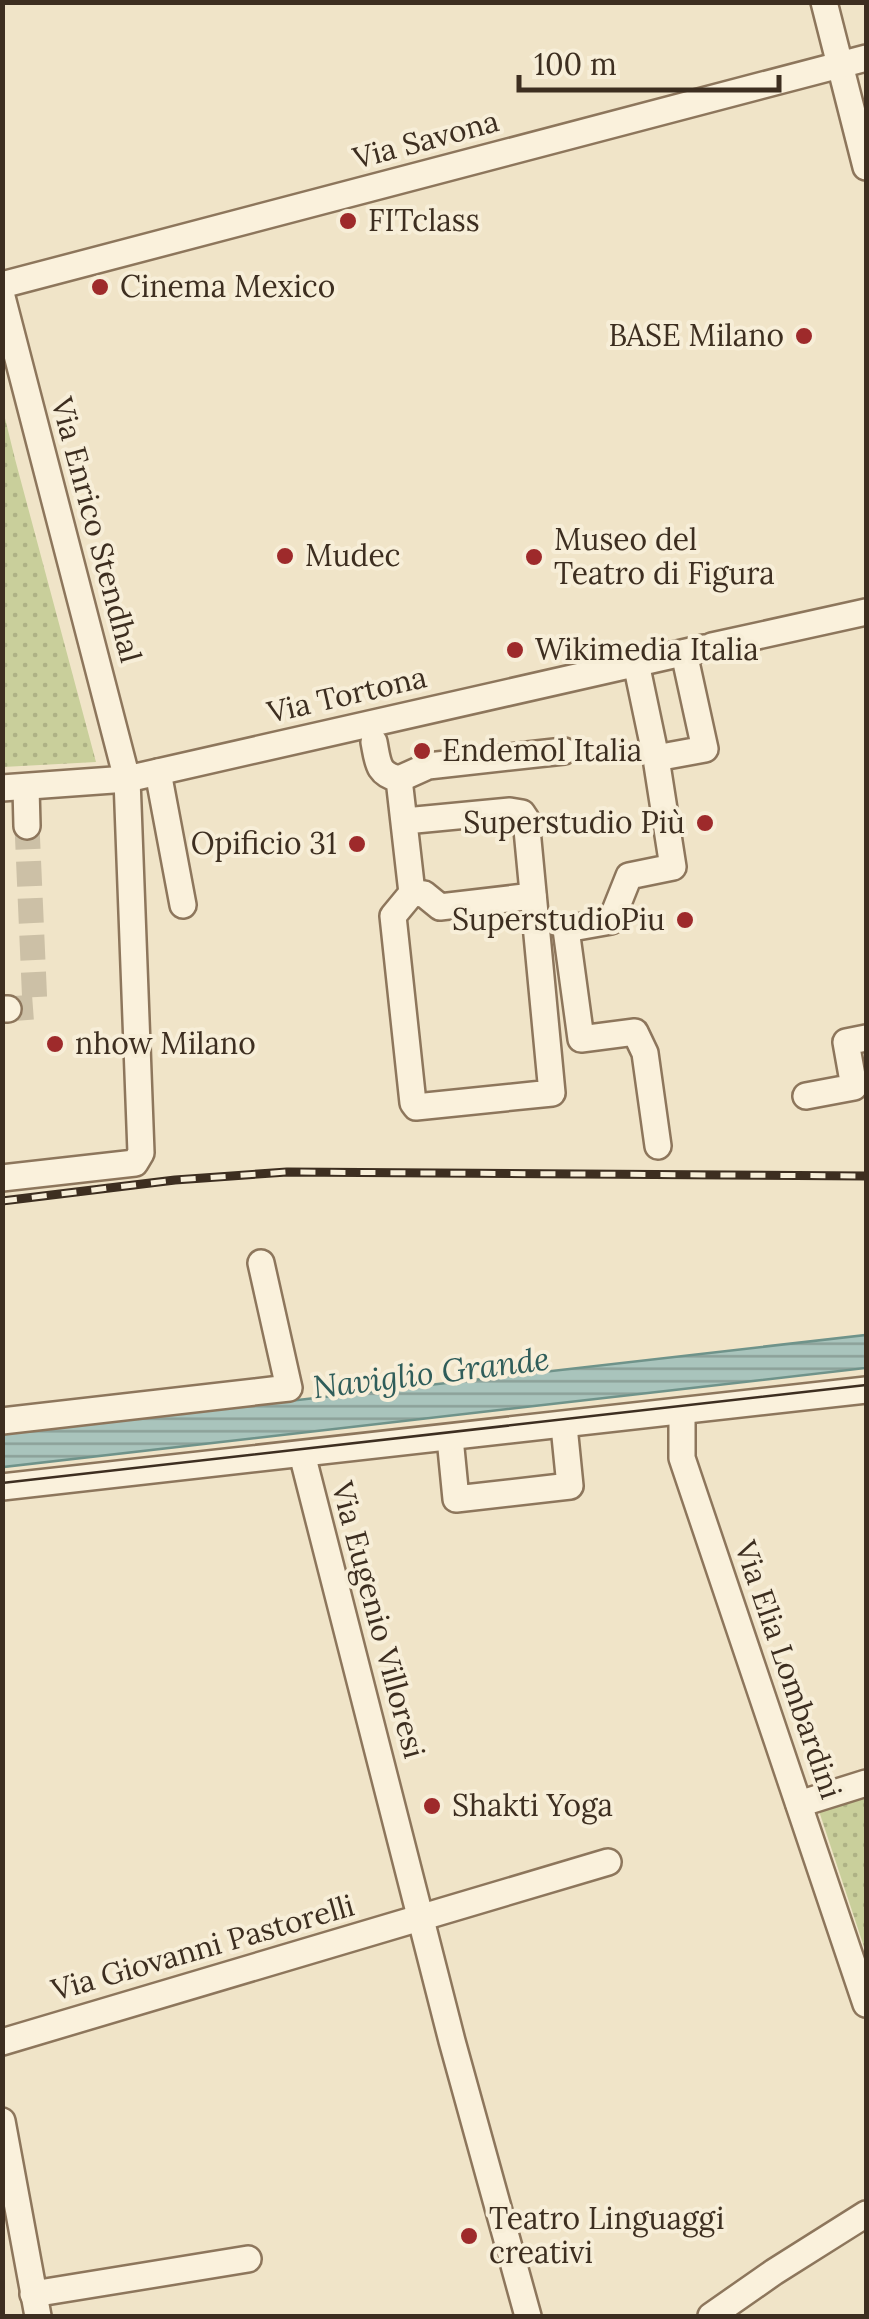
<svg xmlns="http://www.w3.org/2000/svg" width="869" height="2319" viewBox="0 0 869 2319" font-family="Lora,serif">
<defs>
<pattern id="park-dots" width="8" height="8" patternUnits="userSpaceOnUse" patternTransform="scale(2.5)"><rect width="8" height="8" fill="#c9cf9b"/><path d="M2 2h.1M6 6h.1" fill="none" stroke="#aeb285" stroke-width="1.8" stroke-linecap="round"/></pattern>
<pattern id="water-rules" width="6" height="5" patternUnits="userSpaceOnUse" patternTransform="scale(2.5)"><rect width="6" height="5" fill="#a9c4bc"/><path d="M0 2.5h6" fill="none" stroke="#8ba098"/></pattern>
</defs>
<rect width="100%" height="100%" fill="#f0e4c8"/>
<!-- park -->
<g fill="url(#park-dots)">
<path d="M3,410L15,459L96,762L3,767Z"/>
<path d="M866,1790V1953L817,1805Z"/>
</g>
<!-- water -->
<path fill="url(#water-rules)" stroke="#6f938a" stroke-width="2.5" d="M866,1335V1368L3,1467L2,1429L183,1413Z"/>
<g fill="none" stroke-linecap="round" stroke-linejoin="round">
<!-- minor-tunnel -->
<path stroke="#ccc0a6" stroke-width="25" stroke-dasharray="25 12" stroke-linecap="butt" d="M8,1009L35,1007L27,826"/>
<defs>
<g id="minor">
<path d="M824,2L866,167"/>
<path d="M2,285L866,58"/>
<path d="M2,297L127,779L141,1153L135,1163L2,1178"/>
<path d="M712,646L866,612"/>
<path d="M636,663L656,758L673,867L629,876L611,921L566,929L581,1039L635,1032L645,1053L658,1146"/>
<path d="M374,742C378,762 377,774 399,779L412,893L393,916L413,1103L416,1107L552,1093L526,819L522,813L510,811L405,821"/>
<path d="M656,758L705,749L684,653"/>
<path d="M158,772L183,905"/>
<path d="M399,779L428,766L564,751"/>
<path d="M26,787L27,826"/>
<path d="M2,788L127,779L704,648"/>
<path d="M412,893L424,894L440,907L533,896"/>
<path d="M2,1009H8"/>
<path d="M806,1096L854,1087L846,1042L866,1038"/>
<path d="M682,1412V1458L866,2004"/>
<path d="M2,1421L289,1388L261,1263"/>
<path d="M450,1438L456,1499L570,1486L564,1426"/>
<path d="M302,1454L452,2041L528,2316"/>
<path d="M2,1487L866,1390"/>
<path d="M799,1804L866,1783"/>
<path d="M2,2042L608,1862"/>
<path d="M2,2121L38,2316"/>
<path d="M33,2294L248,2259"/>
<path d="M711,2316L774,2272L866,2214"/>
</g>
</defs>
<!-- minor casing -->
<use href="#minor" stroke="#8d765c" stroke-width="30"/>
<!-- minor -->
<use href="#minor" stroke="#faf1dc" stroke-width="25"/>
<!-- tram -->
<path stroke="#3d2e20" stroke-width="2.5" d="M2,1483L866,1385"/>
<defs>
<path id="rail" d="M2,1201L175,1180L287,1172L866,1176"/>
</defs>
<!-- rail casing -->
<use href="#rail" stroke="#3d2e20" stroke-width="9"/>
<!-- rail -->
<use href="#rail" stroke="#f7eed8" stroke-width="5" stroke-dasharray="15" stroke-linecap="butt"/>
</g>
<!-- markers -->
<g fill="#9e2a2b" stroke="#f7eed8" stroke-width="4">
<circle cx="348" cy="221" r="10"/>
<circle cx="100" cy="287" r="10"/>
<circle cx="804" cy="336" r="10"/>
<circle cx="285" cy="556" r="10"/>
<circle cx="534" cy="557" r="10"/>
<circle cx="515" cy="650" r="10"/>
<circle cx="422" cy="751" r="10"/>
<circle cx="705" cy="823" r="10"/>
<circle cx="357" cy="844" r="10"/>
<circle cx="685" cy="920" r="10"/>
<circle cx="55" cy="1044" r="10"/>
<circle cx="432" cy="1806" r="10"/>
<circle cx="469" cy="2236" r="10"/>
</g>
<g text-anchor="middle" stroke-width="8" stroke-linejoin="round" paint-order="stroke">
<!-- street labels -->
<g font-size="30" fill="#3d2e20" stroke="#f7eed8">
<text transform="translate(426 140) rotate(-15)" y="10">Via Savona</text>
<text transform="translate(96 530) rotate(75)" y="10">Via Enrico Stendhal</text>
<text transform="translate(347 695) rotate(-13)" y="10">Via Tortona</text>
<text transform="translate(378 1620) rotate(75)" y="10">Via Eugenio Villoresi</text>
<text transform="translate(788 1670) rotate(71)" y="10">Via Elia Lombardini</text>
<text transform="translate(203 1948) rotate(-16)" y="10">Via Giovanni Pastorelli</text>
</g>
<!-- poi labels -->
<g font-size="30" fill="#3d2e20" stroke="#f7eed8" text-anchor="start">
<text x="368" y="231">FITclass</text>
<text x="120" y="297">Cinema Mexico</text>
<text x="784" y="346" text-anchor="end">BASE Milano</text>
<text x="554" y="550">Museo del<tspan x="554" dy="34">Teatro di Figura</tspan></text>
<text x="305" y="566">Mudec</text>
<text x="535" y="660">Wikimedia Italia</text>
<text x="442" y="761">Endemol Italia</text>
<text x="685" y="833" text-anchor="end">Superstudio Più</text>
<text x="337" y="854" text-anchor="end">Opificio 31</text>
<text x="665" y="930" text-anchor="end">SuperstudioPiu</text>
<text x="75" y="1054">nhow Milano</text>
<text x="452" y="1816">Shakti Yoga</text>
<text x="489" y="2229">Teatro Linguaggi<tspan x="489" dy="34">creativi</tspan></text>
</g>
<!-- water labels -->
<g font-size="32" font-style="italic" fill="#2f5d5a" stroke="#f7eed8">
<text transform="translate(431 1373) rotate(-7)" y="11">Naviglio Grande</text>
</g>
</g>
<!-- border -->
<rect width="869" height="2319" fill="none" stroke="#3d2e20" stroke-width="10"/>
<!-- scale -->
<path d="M519 75v15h260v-15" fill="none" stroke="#3d2e20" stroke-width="5"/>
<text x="534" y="75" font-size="30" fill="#3d2e20" stroke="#f7eed8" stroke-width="8" paint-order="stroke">100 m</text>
</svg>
